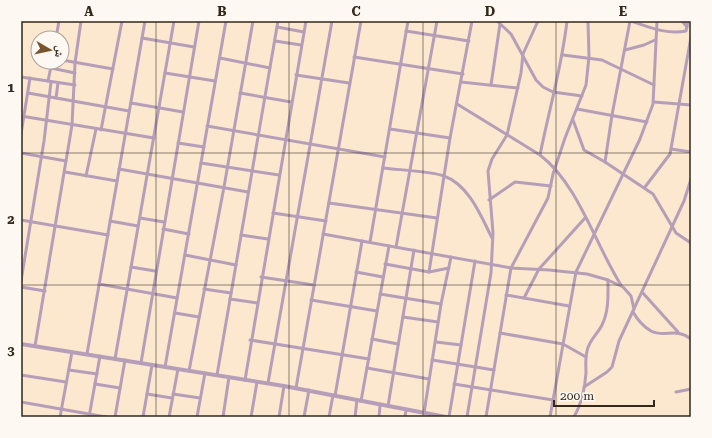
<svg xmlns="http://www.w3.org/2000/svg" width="712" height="438" viewBox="0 0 712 438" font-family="'Roboto Serif','Noto Naskh Arabic',serif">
<rect width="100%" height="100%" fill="#fbe8cf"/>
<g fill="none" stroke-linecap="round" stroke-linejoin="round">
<!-- minor -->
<g stroke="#b79eb8" stroke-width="3">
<path d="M497,21L511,34L536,80L543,87L553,92L582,96"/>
<path d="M631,21C649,27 667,35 686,31L688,21"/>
<path d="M682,21L687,27"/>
<path d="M277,27L304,32"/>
<path d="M406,31L469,41"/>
<path d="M56,38L59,21"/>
<path d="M142,38L194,47"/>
<path d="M275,41L301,45"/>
<path d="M625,50L644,45L655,40"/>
<path d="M563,55L602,60L654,85"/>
<path d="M354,57L463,74"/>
<path d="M220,58L270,68"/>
<path d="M62,60L113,69"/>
<path d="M51,68L75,73"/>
<path d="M165,73L215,81"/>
<path d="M296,75L349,83"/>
<path d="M21,77L75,85"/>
<path d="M48,81L52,62"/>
<path d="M461,82L518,88"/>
<path d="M491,85L500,24"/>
<path d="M28,93L129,111"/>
<path d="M240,93L291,102"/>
<path d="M56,98L58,83"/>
<path d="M654,102L691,105"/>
<path d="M131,103L183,112"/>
<path d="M457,104L540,155C578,184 595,244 621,285"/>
<path d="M577,109L647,122"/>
<path d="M21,116L154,138"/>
<path d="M573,120L584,150L605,162L653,194L676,233L691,243"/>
<path d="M207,126L385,157"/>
<path d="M390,129L450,138"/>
<path d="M101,130L122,21"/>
<path d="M21,134L30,78"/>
<path d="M178,143L204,147"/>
<path d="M671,149L691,152"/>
<path d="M21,153L66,161"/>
<path d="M540,155C549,110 562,66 567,21"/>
<path d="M605,162L612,115L630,21"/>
<path d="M201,163L279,175"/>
<path d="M383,168C399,170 430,171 444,176C469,185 481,216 492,238"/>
<path d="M119,169L248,192"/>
<path d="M65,172L117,181"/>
<path d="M86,176L96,129"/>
<path d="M645,187L670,154L691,37"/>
<path d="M489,200L515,182L551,186"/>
<path d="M329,203L437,218"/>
<path d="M273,213L326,221"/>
<path d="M140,218L164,222"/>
<path d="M21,220L108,235"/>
<path d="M110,221L138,226"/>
<path d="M163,229L189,234"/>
<path d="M323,234L511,268L549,270L587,274L608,280L623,287L631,296L634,309"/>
<path d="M241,235L268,239"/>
<path d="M370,242L408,21"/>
<path d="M396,247L437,21"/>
<path d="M185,255L236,265"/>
<path d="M385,264L429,272L449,268"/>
<path d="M131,267L155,271"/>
<path d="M356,272L383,277"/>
<path d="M429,272L450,138L472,21"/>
<path d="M261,277L314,285"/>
<path d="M21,281L44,141L51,82"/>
<path d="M99,284L177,298"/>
<path d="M21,287L45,291"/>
<path d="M204,289L231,293"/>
<path d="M642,292L678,332"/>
<path d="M380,294L441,304"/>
<path d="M506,295L569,306"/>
<path d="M524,298L539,269L585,218"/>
<path d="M230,299L257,303"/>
<path d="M311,300L377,311"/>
<path d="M633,312C637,319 644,327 651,331C665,338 676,327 691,339"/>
<path d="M175,313L199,317"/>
<path d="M403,317L438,322"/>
<path d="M500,333L563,344L586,357"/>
<path d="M372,339L398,344"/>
<path d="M250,340L369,359"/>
<path d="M436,342L461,345"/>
<path d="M35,346L72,125L75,63L81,21"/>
<path d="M87,354L145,21"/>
<path d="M115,359L174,21"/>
<path d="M432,360L494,370"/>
<path d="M141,363L199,21"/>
<path d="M165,367L226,21"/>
<path d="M367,368L429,379"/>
<path d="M69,370L97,374"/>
<path d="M189,371L224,187L253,21"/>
<path d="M21,375L66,382"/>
<path d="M217,375L278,21"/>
<path d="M245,380L306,21"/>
<path d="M268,383L332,21"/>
<path d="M95,384L120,388"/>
<path d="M454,384L553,400"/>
<path d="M584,387L607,372L612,367L619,341L684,201L691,179"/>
<path d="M296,388L361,21"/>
<path d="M676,392L691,389"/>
<path d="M147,394L172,398"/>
<path d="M173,394L200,398"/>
<path d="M335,396L362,241"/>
<path d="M361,401L389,246"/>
<path d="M21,402L106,417"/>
<path d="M388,406L414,250"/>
<path d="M424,413L441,304L451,257"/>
<path d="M60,417L72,352"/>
<path d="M89,417L100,356"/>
<path d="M115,417L125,360"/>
<path d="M143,417L152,365"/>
<path d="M169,417L178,369"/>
<path d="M197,417L205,373"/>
<path d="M223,417L229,377"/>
<path d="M251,417L257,382"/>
<path d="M279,417L284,386"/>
<path d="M304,417L309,390"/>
<path d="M329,417L333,395"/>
<path d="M355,417L357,400"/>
<path d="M379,417L380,405"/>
<path d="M405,417L406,410"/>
<path d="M449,417L475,261"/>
<path d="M467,417L491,273L493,233L488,171L492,159L507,135L521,73L523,54L538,21"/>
<path d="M486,417L511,268L548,198L553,174L565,138L586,85L589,57L588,21"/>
<path d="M550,417L576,272L640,139L653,104L657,21"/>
<path d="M574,417C581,405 585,387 586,373C586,366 585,359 587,351C589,340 597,335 602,325C609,311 608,295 608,280"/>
</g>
<!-- tertiary -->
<path stroke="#b79eb8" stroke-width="4" d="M21,344L284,386L446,417"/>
</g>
<!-- grid -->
<path fill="none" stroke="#32291d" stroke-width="1" stroke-opacity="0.55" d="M156,21V417M289,21V417M423,21V417M556,21V417M21,153H691M21,285H691"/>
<!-- border -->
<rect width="712" height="438" fill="none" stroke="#fdf8f2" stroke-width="44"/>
<!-- north arrow -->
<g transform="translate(50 50) rotate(99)"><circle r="19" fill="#fdf8f2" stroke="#aca59d"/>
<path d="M0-3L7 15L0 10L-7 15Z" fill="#77542d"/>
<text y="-6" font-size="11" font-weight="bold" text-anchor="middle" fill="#32291d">ش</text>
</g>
<!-- scale -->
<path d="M554 400v6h100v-6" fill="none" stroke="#32291d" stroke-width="2"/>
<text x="560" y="400" font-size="12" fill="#32291d" stroke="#fdf8f2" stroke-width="3" paint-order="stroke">200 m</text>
<rect x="22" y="22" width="668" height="394" fill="none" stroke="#32291d" stroke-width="1.5"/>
<g font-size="13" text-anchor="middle" font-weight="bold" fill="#32291d">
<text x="89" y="16">A</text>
<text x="222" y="16">B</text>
<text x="356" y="16">C</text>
<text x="490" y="16">D</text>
<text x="623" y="16">E</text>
<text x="11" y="92">1</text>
<text x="11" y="224">2</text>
<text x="11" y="355">3</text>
</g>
</svg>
